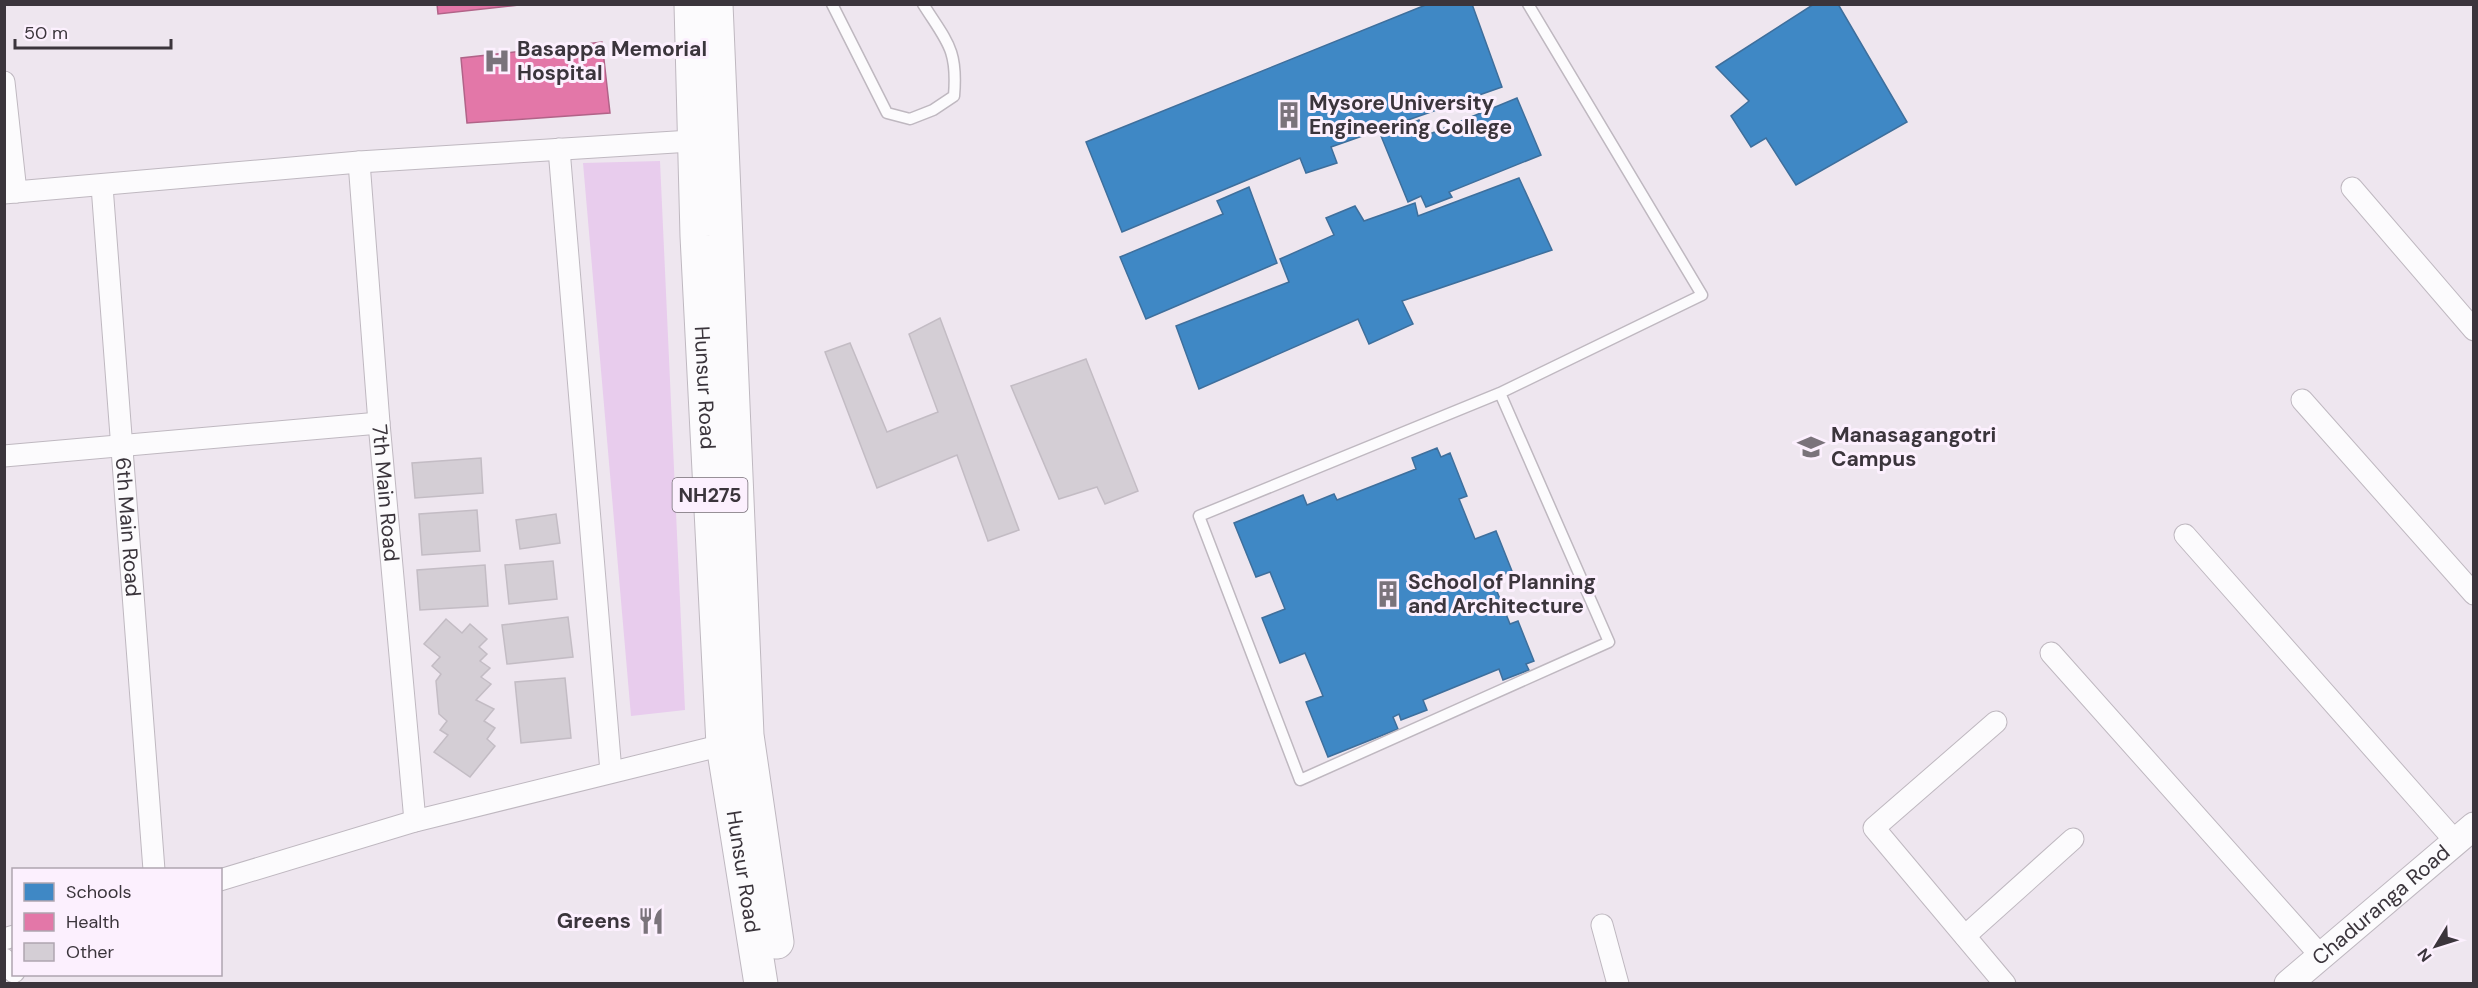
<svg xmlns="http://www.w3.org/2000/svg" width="2478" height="988" viewBox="0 0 2478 988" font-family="'DM Sans',sans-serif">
<rect width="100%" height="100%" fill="#eee6ef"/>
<!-- green -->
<path fill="#e8cced" d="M660,161L685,710L631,716L583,163Z"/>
<!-- schools -->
<g fill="#3f88c5" stroke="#3e6f9c" stroke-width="1.5">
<path d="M1428,4H1472L1502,87L1331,147L1337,163L1306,173L1300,158L1122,232L1086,142Z"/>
<path d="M1814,4H1838L1907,122L1796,185L1766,138L1751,147L1731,116L1749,101L1716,67Z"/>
<path d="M1517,98L1541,155L1449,192L1452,197L1426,207L1421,196L1408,202L1381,136L1419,120L1425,136Z"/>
<path d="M1519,178L1552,250L1402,301L1413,324L1369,344L1358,319L1199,389L1176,326L1289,282L1280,259L1334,235L1326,218L1355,206L1364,221L1415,203L1418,216Z"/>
<path d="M1249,187L1277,263L1146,319L1120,257L1223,214L1217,201Z"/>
<path d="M1437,448L1441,457L1450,453L1467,496L1459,499L1475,539L1496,531L1512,571L1492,579L1510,624L1518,621L1534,661L1526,664L1529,670L1503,680L1499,669L1423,700L1427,710L1401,720L1399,714L1393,717L1398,729L1328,757L1306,702L1323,696L1305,653L1280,663L1262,618L1285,609L1270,572L1256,577L1234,523L1303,495L1307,505L1334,494L1337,500L1416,469L1412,458Z"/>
</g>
<!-- health -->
<g fill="#e377a8" stroke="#b16388" stroke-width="1.5">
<path d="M437,4H528L438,14Z"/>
<path d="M602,42L610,113L467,123L461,58Z"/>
</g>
<!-- building -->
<g fill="#d4ced5" stroke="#c3bcc4" stroke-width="1.5">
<path d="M940,318L1019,530L988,541L957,455L877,488L825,352L850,343L887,432L938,412L909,334Z"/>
<path d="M1086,359L1138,491L1105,504L1097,487L1059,499L1011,386Z"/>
<path d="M481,458L483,493L415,498L412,463Z"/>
<path d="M477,510L480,551L422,555L419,514Z"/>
<path d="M556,514L560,543L520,549L516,520Z"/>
<path d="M553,561L557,599L509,604L505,565Z"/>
<path d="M485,565L488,606L420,610L417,570Z"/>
<path d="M568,617L573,657L507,664L502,625Z"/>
<path d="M446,619L462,633L470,624L487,639L479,647L487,654L480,661L490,668L481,677L491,684L476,700L494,709L484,721L495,728L487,739L495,746L470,777L434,752L448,735L440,730L447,721L439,714L436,681L441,674L432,666L440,657L424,644Z"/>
<path d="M565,678L571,738L521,743L515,682Z"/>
</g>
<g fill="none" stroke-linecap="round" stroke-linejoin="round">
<defs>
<g id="service">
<path d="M832,4L887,113L910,119L933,110L954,96C958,49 947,42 923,4"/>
<path d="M1500,393L1609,642L1300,780L1199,516L1500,393L1702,295L1528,4"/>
</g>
<g id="minor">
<path d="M4,82L16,192"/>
<path d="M559,149L611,772"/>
<path id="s1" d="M359,162L379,423L415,821"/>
<path id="s2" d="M102,186L154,870"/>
<path d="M2352,188L2474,330"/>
<path d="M4,193L359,162L707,140"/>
<path d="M2302,400L2474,594"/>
<path d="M4,456L379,423"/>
<path d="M2185,535L2456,842"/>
<path d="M2051,653L2320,955"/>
<path d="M1996,722L1874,828L2005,984"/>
<path d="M220,880L415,821L723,745"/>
<path d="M1602,925L1618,984"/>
<path d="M1965,936L2073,839"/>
<path d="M4,939L14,936"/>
<path d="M4,959L14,972"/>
</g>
<g id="tertiary">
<path id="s3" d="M2288,984L2474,826"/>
</g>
<g id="primary">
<path id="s4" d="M691,4L697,236L723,745L761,984"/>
<path d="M716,4L747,735L777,942"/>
</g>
</defs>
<!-- service casing -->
<use href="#service" stroke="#bfb8c0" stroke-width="13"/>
<!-- minor casing -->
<use href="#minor" stroke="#bfb8c0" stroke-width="23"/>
<!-- tertiary casing -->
<use href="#tertiary" stroke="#bfb8c0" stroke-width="29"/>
<!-- primary casing -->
<use href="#primary" stroke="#bfb8c0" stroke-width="35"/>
<!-- service -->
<use href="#service" stroke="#fcfbfd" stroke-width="10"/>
<!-- minor -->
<use href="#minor" stroke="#fcfbfd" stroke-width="21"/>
<!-- tertiary -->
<use href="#tertiary" stroke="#fcfbfd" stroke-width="27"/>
<!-- primary -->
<use href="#primary" stroke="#fcfbfd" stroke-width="33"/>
</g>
<!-- icons -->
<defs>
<symbol id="hospital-bare" viewBox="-9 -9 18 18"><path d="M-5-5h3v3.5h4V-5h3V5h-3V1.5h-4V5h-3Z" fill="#7a737b" stroke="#fcf0fe" stroke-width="2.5" paint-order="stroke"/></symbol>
<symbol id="building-bare" viewBox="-9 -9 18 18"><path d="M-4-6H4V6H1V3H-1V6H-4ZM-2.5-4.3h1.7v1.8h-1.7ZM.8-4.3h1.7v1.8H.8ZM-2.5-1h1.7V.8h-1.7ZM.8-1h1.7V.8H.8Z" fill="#7a737b" stroke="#fcf0fe" stroke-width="2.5" paint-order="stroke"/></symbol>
<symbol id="university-bare" viewBox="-9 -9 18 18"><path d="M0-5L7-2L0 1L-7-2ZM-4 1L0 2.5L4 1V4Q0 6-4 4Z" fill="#7a737b" stroke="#fcf0fe" stroke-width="2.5" paint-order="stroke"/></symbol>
<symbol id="restaurant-bare" viewBox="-9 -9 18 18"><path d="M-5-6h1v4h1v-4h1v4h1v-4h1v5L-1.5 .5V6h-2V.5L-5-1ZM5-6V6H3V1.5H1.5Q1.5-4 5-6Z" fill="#7a737b" stroke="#fcf0fe" stroke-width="2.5" paint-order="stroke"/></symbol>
</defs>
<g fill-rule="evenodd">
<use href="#hospital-bare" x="478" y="42" width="38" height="38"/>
<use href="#building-bare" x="1270" y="96" width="38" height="38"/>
<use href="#university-bare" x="1792" y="428" width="38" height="38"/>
<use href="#building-bare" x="1369" y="575" width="38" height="38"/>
<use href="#restaurant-bare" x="632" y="902" width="38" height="38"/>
</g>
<g text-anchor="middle" stroke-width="6" stroke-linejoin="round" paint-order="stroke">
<!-- shield labels -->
<rect fill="#fcf0fe" stroke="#756d76" stroke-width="1.5" x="672.5" y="478" width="75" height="34" rx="4.5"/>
<g font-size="20" font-weight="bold" fill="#3b353c">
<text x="710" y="502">NH275</text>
</g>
<!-- poi labels -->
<g font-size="21" font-weight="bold" fill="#3b353c" stroke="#fcf0fe" text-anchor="start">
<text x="517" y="56">Basappa Memorial<tspan x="517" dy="24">Hospital</tspan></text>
<text x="1309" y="110">Mysore University<tspan x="1309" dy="24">Engineering College</tspan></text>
<text x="1831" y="442">Manasagangotri<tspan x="1831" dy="24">Campus</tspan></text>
<text x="1408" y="589">School of Planning<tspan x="1408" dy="24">and Architecture</tspan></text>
<text x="631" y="928" text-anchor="end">Greens</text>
</g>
<!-- street labels -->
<g font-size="21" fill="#3b353c" stroke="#fcf0fe">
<text dy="7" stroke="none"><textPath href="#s4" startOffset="384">Hunsur Road</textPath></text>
<text dy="7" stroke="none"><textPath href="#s1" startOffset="332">7th Main Road</textPath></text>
<text dy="7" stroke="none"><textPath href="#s2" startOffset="342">6th Main Road</textPath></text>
<text dy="7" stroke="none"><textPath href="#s4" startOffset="870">Hunsur Road</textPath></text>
<text dy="7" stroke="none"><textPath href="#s3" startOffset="122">Chaduranga Road</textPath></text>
</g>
</g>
<!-- border -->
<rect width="2478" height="988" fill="none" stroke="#3b353c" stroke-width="12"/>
<!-- legend -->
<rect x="12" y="868" width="210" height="108" fill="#fcf0fe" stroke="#afa5b0" stroke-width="1.5"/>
<rect x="24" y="883" width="30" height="18" fill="#3f88c5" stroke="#afa5b0" stroke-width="1.5"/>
<text x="66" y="898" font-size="18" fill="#3b353c">Schools</text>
<rect x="24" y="913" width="30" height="18" fill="#e377a8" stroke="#afa5b0" stroke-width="1.5"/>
<text x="66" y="928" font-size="18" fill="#3b353c">Health</text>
<rect x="24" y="943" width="30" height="18" fill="#d4ced5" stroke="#afa5b0" stroke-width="1.5"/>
<text x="66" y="958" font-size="18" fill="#3b353c">Other</text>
<!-- north arrow -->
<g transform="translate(2436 946) rotate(232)" stroke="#fcf0fe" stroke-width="4.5" paint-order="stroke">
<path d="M0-4.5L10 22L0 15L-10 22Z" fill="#3b353c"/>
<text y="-9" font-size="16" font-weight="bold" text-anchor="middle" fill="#3b353c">N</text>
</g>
<!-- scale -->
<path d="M15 39v9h156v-9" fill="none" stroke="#3b353c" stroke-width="3"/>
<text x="24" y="39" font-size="18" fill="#3b353c" stroke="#fcf0fe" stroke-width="4.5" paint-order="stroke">50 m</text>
</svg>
